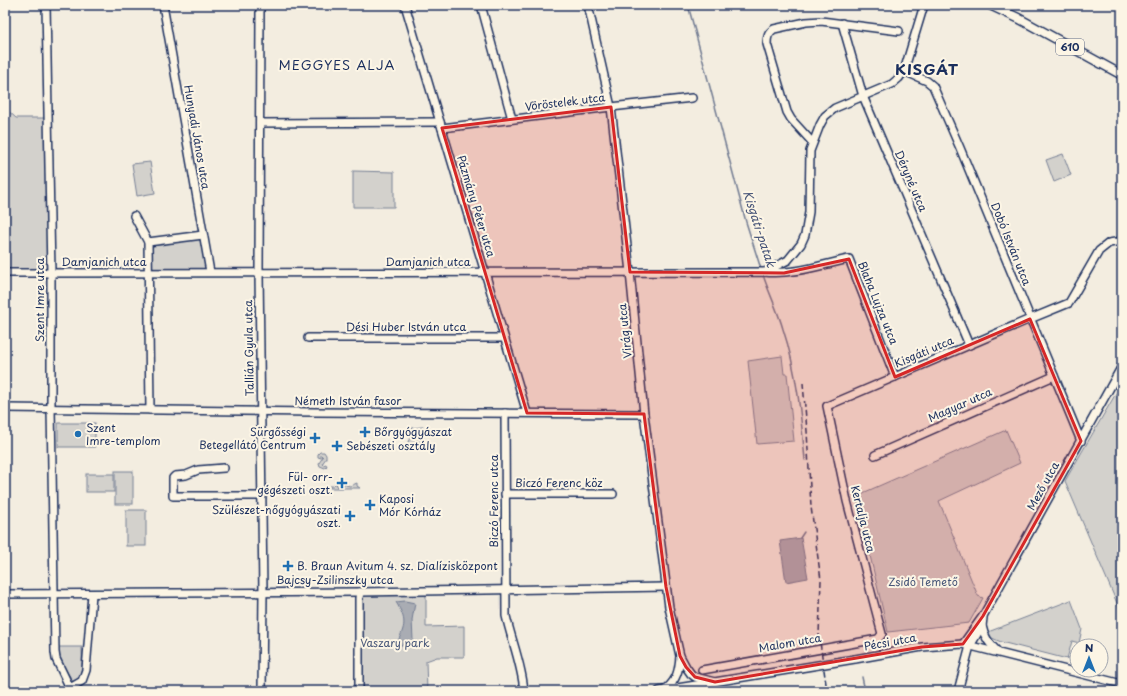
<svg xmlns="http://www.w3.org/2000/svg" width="1127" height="696" viewBox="0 0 1127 696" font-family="'Playpen Sans',sans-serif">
<rect width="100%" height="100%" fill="#f3ede0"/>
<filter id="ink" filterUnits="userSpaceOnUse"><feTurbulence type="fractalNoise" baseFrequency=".025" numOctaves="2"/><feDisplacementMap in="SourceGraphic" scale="8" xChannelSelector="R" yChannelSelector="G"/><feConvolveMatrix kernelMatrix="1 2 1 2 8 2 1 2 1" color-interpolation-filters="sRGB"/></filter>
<g filter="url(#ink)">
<!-- green -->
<g fill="#d3d1cc" stroke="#778095">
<path d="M5,108L16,118H45L47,269H5Z"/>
<path d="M1063,154L1071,175L1054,182L1046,160Z"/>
<path d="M150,162L155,193L137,196L132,164Z"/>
<path d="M353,171L394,172V207H353Z"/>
<path d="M201,239L206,269H152L151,246Z"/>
<path d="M782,356L784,374H787L794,441L757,444L748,361Z"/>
<path d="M1122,383V615L1065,481Z"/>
<rect x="58" y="423" width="37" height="24"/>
<path d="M423,427V445L419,449L411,448L408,442L412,433V428Z"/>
<path d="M1006,430L1020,463L939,501L978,596L983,598L969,623L888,632L856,496Z"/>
<path d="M320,452H324L326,455V458L322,464L323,465L326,464L327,466L325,468L320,466L319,463L323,457L321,455V458L318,457V454Z"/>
<rect x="115" y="471" width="18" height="33"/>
<rect x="86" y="474" width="28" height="18"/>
<path d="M336,483L337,486L340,487L345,483L346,485L350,486L357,483V486L360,488H330V486H333Z"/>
<rect x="126" y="510" width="20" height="36"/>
<path d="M426,591V627L464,626V657H437L426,661L427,691H360V592Z"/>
<path d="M1071,600L1082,629L1079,643L1072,641L1067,659L1001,642L992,638L988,632Z"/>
<path d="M58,647H82C82,657 84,675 75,682L73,681C66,671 59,659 58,647Z"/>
</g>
<!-- water -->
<g fill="#a9acb3" stroke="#707a91">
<path d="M801,538L808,578L786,582L780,541Z"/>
<path d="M405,601L415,603L412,620L413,640L409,645H396C406,625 407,621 396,602Z"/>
</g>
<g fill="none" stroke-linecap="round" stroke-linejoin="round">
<!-- stream -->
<g stroke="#707a91" stroke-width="1.5">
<path d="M688,5L746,222L761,269"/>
<path d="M763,275C769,293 778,311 783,329C797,371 801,416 805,460"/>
<path d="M800,538L804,532"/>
<path d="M862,677L865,691"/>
</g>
<defs>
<g id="minor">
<path d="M46,5L51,273V408L55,652L56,659L70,688V691"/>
<path d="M163,5L210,272"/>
<path d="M260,5L259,273L263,592L262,691"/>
<path d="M405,5L527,413"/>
<path d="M481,5L512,119"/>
<path d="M588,5L611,107L630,272L644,414L669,607L680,656L686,667L691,674L695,677L715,682"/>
<path d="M842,23L863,96L969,345"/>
<path d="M904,71L927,81L933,86L960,148L1081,441"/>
<path d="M260,123L440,122"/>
<path d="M442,128L611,107L692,98"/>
<path d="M812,142L791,119L787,112L767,44C767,37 768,33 774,29L806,22L821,21L899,31"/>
<path d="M134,216L148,242L150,410"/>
<path d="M148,242L203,235"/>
<path d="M765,272L788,260L801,244L805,235L809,212L810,151L820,125L825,116L835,108L892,84L899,78L904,71L924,5"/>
<path d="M5,273L764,272C793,275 821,265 849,259L895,377"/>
<path d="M308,338H504"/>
<path d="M5,408L315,412L644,414"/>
<path d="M505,413L506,616C512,642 522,665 524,691"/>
<path d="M875,455L1054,376"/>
<path d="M224,468L198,470L186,475L175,476L173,478V496H262"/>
<path d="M505,494H613"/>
<path d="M5,594L360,592L666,587"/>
<path d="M982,626C984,637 989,643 997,651"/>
<path d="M963,644L983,616L1122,366"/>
<path d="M855,659L922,647L963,644L1122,684"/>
<path d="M702,670L878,639L882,634L847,501L827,406L1030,319L1069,303L1099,251L1109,243L1122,241"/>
<path d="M70,688L82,681L86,670L92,594"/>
<path d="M666,689C677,680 679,670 680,656"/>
<path d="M359,691V598L360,592"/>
<path d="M659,691L800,668"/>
<path d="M958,691L970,646L982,626L983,618"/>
</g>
<path id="major" d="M990,5L1018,18L1122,75"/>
</defs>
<!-- minor casing -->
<use href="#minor" stroke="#1b2f5e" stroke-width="10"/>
<!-- major casing -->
<use href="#major" stroke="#1b2f5e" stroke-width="11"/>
<!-- minor -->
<use href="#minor" stroke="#fcf5e5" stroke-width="7"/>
<!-- major -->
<use href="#major" stroke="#fcf5e5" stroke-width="8"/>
<!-- rail -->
<path stroke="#1b2f5e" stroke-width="1.5" stroke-dasharray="6 3" stroke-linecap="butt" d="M803,383L807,431L811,507L821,580L819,635L827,691"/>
<defs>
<path id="minor-bridge" d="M800,668L855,659"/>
</defs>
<!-- minor-bridge casing -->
<use href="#minor-bridge" stroke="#1b2f5e" stroke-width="10" stroke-linecap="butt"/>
<!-- minor-bridge -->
<use href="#minor-bridge" stroke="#fcf5e5" stroke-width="7"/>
</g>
</g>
<!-- marked area -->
<path fill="#d62828" fill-opacity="0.2" stroke="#d62828" stroke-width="3" stroke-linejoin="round" d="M611,107L630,272L784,273L849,259L895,377L1030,319L1081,441L983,616L963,644L922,647L715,682L695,677L686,667L680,656L666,587L644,414L527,413L442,128Z"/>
<!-- markers -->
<g fill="#1f6fb2" stroke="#fcf5e5" stroke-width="1.5">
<path d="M363 426h4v4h4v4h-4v4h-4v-4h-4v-4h4z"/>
<circle cx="78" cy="434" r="4"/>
<path d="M313 432h4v4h4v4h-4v4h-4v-4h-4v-4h4z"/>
<path d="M335 440h4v4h4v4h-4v4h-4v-4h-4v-4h4z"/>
<path d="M340 477h4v4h4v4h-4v4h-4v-4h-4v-4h4z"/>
<path d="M368 499h4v4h4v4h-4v4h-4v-4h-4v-4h4z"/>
<path d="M348 510h4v4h4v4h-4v4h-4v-4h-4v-4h4z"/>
<path d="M286 560h4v4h4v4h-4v4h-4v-4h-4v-4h4z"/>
</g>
<g text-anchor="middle" stroke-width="4" stroke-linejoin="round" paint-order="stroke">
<!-- shield labels -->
<rect fill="#fcf5e5" stroke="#5e6a86" stroke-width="1" x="1056" y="39" width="28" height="16" rx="3"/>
<g font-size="10" font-weight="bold" fill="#1b2f5e">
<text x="1070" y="51">610</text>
</g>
<!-- street labels -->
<g font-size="11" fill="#1b2f5e" stroke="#fcf5e5">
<text transform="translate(565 102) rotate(-7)" y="4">Vöröstelek utca</text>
<text transform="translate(197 137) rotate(80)" y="4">Hunyadi János utca</text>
<text transform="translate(911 181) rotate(67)" y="4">Déryné utca</text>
<text transform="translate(476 206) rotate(73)" y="4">Pázmány Péter utca</text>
<text transform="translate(1011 244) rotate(68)" y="4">Dobó István utca</text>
<text x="104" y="266">Damjanich utca</text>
<text x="428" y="266">Damjanich utca</text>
<text transform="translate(40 300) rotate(-90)" y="4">Szent Imre utca</text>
<text transform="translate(878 303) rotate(68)" y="4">Blaha Lujza utca</text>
<text x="406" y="331">Dési Huber István utca</text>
<text transform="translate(625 331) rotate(-96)" y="4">Virág utca</text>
<text transform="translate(249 348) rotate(-91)" y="4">Tallián Gyula utca</text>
<text transform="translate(924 352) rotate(-23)" y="4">Kisgáti utca</text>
<text x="348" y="405">Németh István fasor</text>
<text transform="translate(960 405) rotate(-24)" y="4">Magyar utca</text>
<text x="559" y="487">Biczó Ferenc köz</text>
<text transform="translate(1043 486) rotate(-61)" y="4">Mező utca</text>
<text transform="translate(494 501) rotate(-90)" y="4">Biczó Ferenc utca</text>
<text transform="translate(863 519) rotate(76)" y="4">Kertalja utca</text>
<text x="335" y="584">Bajcsy-Zsilinszky utca</text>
<text transform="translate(890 642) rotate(-10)" y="4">Pécsi utca</text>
<text transform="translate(790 643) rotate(-10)" y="4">Malom utca</text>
</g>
<!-- poi labels -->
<g font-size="11" fill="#1b2f5e" stroke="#fcf5e5" text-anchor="start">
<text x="86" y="432">Szent<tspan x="86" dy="13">Imre-templom</tspan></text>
<text x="306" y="436" text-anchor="end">Sürgősségi<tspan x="306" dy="13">Betegellátó Centrum</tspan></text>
<text x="374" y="436">Bőrgyógyászat</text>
<text x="346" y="450">Sebészeti osztály</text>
<text x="333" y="481" text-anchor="end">Fül- orr-<tspan x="333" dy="13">gégészeti oszt.</tspan></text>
<text x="379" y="503">Kaposi<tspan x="379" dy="13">Mór Kórház</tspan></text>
<text x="341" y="514" text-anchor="end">Szülészet-nőgyógyászati<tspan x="341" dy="13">oszt.</tspan></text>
<text x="297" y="570">B. Braun Avitum 4. sz. Dialízisközpont</text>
</g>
<!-- park labels -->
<g font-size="11" fill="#49587a" stroke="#fcf5e5">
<text x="923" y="586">Zsidó Temető</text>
<text x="395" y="647">Vaszary park</text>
</g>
<!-- water labels -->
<g font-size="12" font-style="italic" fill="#465478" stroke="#fcf5e5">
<text transform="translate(759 229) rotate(72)" y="4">Kisgáti-patak</text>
</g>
<!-- quarter labels -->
<g font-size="13" letter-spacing="1" fill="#1b2f5e" stroke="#fcf5e5">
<text x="337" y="70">MEGGYES ALJA</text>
</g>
<!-- district labels -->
<g font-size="15" font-weight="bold" letter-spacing="1" fill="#1b2f5e" stroke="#fcf5e5">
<text x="927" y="75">KISGÁT</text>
</g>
</g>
<!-- margin -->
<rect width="1127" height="696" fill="none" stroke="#fcf5e5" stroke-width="20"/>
<rect x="10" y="10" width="1107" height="676" fill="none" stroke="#1b2f5e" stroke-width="1.5" filter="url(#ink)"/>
<!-- north arrow -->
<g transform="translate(1089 658)"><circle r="19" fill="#fcf5e5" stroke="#a2a6af"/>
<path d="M0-3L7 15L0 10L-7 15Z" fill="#1f6fb2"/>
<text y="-6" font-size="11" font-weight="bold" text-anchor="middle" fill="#1b2f5e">N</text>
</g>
</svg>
